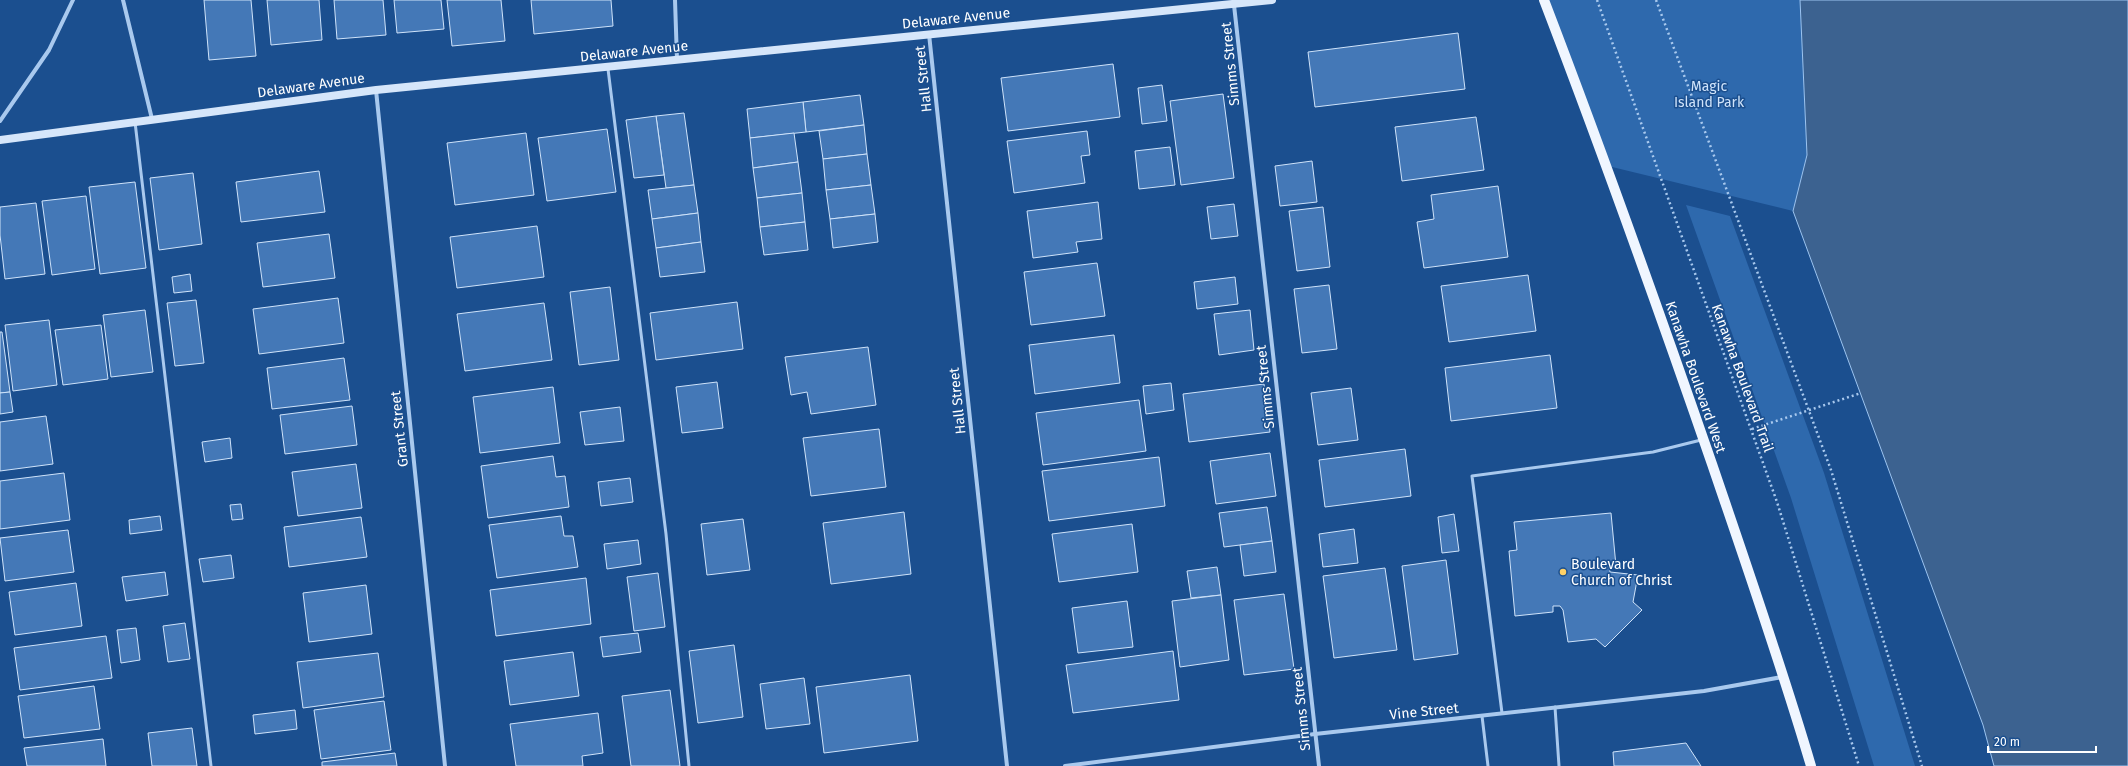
<svg xmlns="http://www.w3.org/2000/svg" width="2128" height="766" viewBox="0 0 2128 766" font-family="'Fira Sans',sans-serif">
<rect width="100%" height="100%" fill="#1b4f8f"/>
<!-- green -->
<g fill="#2e69ad">
<path d="M1544,0H1800L1807,155L1793,211L1608,166Z"/>
<path d="M1686,205L1730,216L1824,473L1915,766H1874L1791,498Z"/>
</g>
<!-- water -->
<path fill="#3c6290" stroke="#9cc4f0" d="M1800,0H2128V766H1994L1983,725L1793,211L1807,155Z"/>
<!-- building -->
<g fill="#4478b7" stroke="#cfe3fa">
<path d="M204,0H251L256,56L209,60Z"/>
<path d="M267,0H319L322,40L271,45Z"/>
<path d="M334,0H383L386,35L337,39Z"/>
<path d="M394,0H441L444,29L397,33Z"/>
<path d="M447,0H501L505,41L452,46Z"/>
<path d="M531,0H611L613,26L534,34Z"/>
<path d="M1458,33L1465,89L1315,107L1308,52Z"/>
<path d="M1113,64L1120,117L1008,131L1001,78Z"/>
<path d="M1162,85L1167,121L1142,124L1138,88Z"/>
<path d="M1223,94L1234,178L1181,185L1170,101Z"/>
<path d="M860,95L864,125L806,132L803,102Z"/>
<path d="M803,102L806,132L750,138L747,109Z"/>
<path d="M684,113L694,185L666,188L656,116Z"/>
<path d="M656,116L664,175L634,178L626,120Z"/>
<path d="M1476,117L1484,170L1402,181L1395,127Z"/>
<path d="M864,125L867,154L823,159L819,131Z"/>
<path d="M607,129L616,192L547,201L538,138Z"/>
<path d="M1087,131L1090,155L1081,156L1085,183L1014,193L1007,141Z"/>
<path d="M526,133L534,195L455,205L447,143Z"/>
<path d="M794,133L798,162L753,168L750,138Z"/>
<path d="M1170,147L1175,185L1139,189L1135,151Z"/>
<path d="M867,154L871,185L826,190L823,159Z"/>
<path d="M1312,161L1317,202L1280,206L1275,166Z"/>
<path d="M798,162L802,193L757,198L753,168Z"/>
<path d="M319,171L325,212L241,222L236,182Z"/>
<path d="M193,173L202,244L159,250L150,178Z"/>
<path d="M135,182L146,268L100,274L89,187Z"/>
<path d="M694,185L698,213L652,219L648,190Z"/>
<path d="M871,185L875,214L830,219L826,190Z"/>
<path d="M1498,186L1508,257L1424,268L1417,222L1434,219L1431,195Z"/>
<path d="M802,193L805,222L760,227L757,198Z"/>
<path d="M86,196L95,269L52,275L42,201Z"/>
<path d="M1098,202L1102,239L1076,242L1078,252L1033,258L1027,211Z"/>
<path d="M36,203L45,274L5,279L0,235V207Z"/>
<path d="M1234,204L1238,236L1211,239L1207,207Z"/>
<path d="M1323,207L1330,267L1297,271L1289,211Z"/>
<path d="M698,213L701,242L656,248L652,219Z"/>
<path d="M875,214L878,242L833,248L830,219Z"/>
<path d="M805,222L808,250L764,255L760,227Z"/>
<path d="M537,226L544,277L457,288L450,237Z"/>
<path d="M329,234L335,278L263,287L257,243Z"/>
<path d="M701,242L705,272L660,277L656,248Z"/>
<path d="M1097,263L1105,316L1031,325L1024,272Z"/>
<path d="M190,274L192,291L174,293L172,277Z"/>
<path d="M1528,275L1536,331L1449,342L1441,286Z"/>
<path d="M1235,277L1238,304L1197,309L1194,282Z"/>
<path d="M1329,285L1337,349L1302,353L1294,289Z"/>
<path d="M610,287L619,360L579,365L570,292Z"/>
<path d="M338,298L344,343L259,354L253,309Z"/>
<path d="M196,300L204,363L175,366L167,303Z"/>
<path d="M737,302L743,349L656,360L650,313Z"/>
<path d="M544,303L552,360L465,371L457,314Z"/>
<path d="M145,310L153,372L111,377L103,315Z"/>
<path d="M1250,310L1254,350L1219,355L1214,314Z"/>
<path d="M49,320L57,385L13,391L5,325Z"/>
<path d="M101,325L108,379L63,385L55,330Z"/>
<path d="M0,332H2L10,392L0,393Z"/>
<path d="M1114,335L1120,383L1035,394L1029,345Z"/>
<path d="M868,347L876,405L811,414L807,392L791,395L785,357Z"/>
<path d="M1550,355L1557,408L1451,421L1445,368Z"/>
<path d="M344,358L350,400L272,409L267,368Z"/>
<path d="M717,382L723,428L682,433L676,387Z"/>
<path d="M1171,383L1174,410L1146,414L1143,386Z"/>
<path d="M1264,384L1270,432L1189,442L1183,394Z"/>
<path d="M553,387L560,443L480,453L473,397Z"/>
<path d="M1351,388L1358,440L1318,445L1311,393Z"/>
<path d="M10,392L13,412L0,414V393Z"/>
<path d="M1139,400L1146,451L1043,465L1036,413Z"/>
<path d="M352,406L357,445L285,454L280,415Z"/>
<path d="M620,407L624,441L585,445L580,412Z"/>
<path d="M46,416L53,464L0,471V422Z"/>
<path d="M879,429L886,487L811,496L803,438Z"/>
<path d="M230,438L232,458L205,462L202,442Z"/>
<path d="M1405,449L1411,496L1325,507L1319,460Z"/>
<path d="M1270,453L1276,496L1216,504L1210,461Z"/>
<path d="M553,456L556,477L565,476L569,507L488,518L481,466Z"/>
<path d="M1159,457L1165,506L1049,521L1042,471Z"/>
<path d="M356,464L362,508L298,516L292,472Z"/>
<path d="M64,473L70,520L0,529V481Z"/>
<path d="M630,478L633,502L601,506L598,482Z"/>
<path d="M241,504L243,519L232,520L230,505Z"/>
<path d="M1267,507L1272,541L1224,547L1219,513Z"/>
<path d="M904,512L911,574L831,584L823,523Z"/>
<path d="M1611,513L1616,566L1609,565L1610,572L1638,575L1633,602L1642,610L1605,647L1596,639L1568,642L1563,610L1560,606H1553V612L1515,616L1509,551L1517,550L1514,522Z"/>
<path d="M1454,514L1459,551L1442,553L1438,517Z"/>
<path d="M160,516L162,530L130,534L129,520Z"/>
<path d="M561,516L564,536H573L578,567L497,578L489,525Z"/>
<path d="M361,517L367,557L289,567L284,527Z"/>
<path d="M743,519L750,570L707,575L701,524Z"/>
<path d="M1132,524L1138,572L1059,582L1052,534Z"/>
<path d="M1354,529L1358,563L1323,567L1319,534Z"/>
<path d="M68,530L74,572L5,581L0,538Z"/>
<path d="M638,540L641,564L607,569L604,544Z"/>
<path d="M1272,541L1276,572L1244,576L1240,545Z"/>
<path d="M231,555L234,578L203,582L199,559Z"/>
<path d="M1446,560L1458,654L1414,660L1402,566Z"/>
<path d="M1217,567L1221,595L1191,598L1187,571Z"/>
<path d="M1385,568L1397,650L1334,658L1323,576Z"/>
<path d="M165,572L168,595L126,601L122,577Z"/>
<path d="M658,573L665,627L634,631L627,577Z"/>
<path d="M586,578L591,624L496,636L490,590Z"/>
<path d="M76,583L82,626L15,635L9,592Z"/>
<path d="M366,585L372,634L309,642L303,593Z"/>
<path d="M1284,594L1294,669L1244,675L1234,600Z"/>
<path d="M1221,595L1229,660L1180,667L1172,601Z"/>
<path d="M1127,601L1133,647L1078,653L1072,608Z"/>
<path d="M185,623L190,659L168,662L163,626Z"/>
<path d="M136,628L140,660L121,663L117,630Z"/>
<path d="M638,633L641,652L603,657L600,637Z"/>
<path d="M106,636L112,678L20,690L14,648Z"/>
<path d="M734,645L743,717L698,723L689,651Z"/>
<path d="M1173,651L1179,700L1073,713L1066,665Z"/>
<path d="M573,652L579,696L510,705L504,661Z"/>
<path d="M378,653L384,697L303,708L297,662Z"/>
<path d="M910,675L918,741L824,753L816,687Z"/>
<path d="M804,678L810,724L766,729L760,684Z"/>
<path d="M94,686L100,729L24,738L18,696Z"/>
<path d="M670,690L680,766H631L622,696Z"/>
<path d="M384,701L391,750L321,759L314,710Z"/>
<path d="M295,710L297,729L255,734L253,715Z"/>
<path d="M598,713L603,753L582,756L583,766H516L510,724Z"/>
<path d="M192,728L197,766H152L148,733Z"/>
<path d="M103,739L106,766H27L24,748Z"/>
<path d="M1686,743L1701,766H1614L1613,752Z"/>
<path d="M395,753L397,766H322V762Z"/>
</g>
<g fill="none" stroke-linecap="round" stroke-linejoin="round">
<!-- path -->
<g stroke="#a9c9ee" stroke-width="2.5" stroke-dasharray="2 3" stroke-linecap="butt">
<path d="M1597,0L1777,502L1859,766"/>
<path d="M1656,0L1831,470L1922,766"/>
<path d="M1752,429L1861,393"/>
</g>
<!-- lane -->
<g stroke="#a9c9ee" stroke-width="3">
<path d="M608,69L666,534L689,766"/>
<path d="M135,122L211,766"/>
<path d="M1555,707L1559,766"/>
<path d="M1502,713L1472,476L1653,452L1701,440"/>
<path d="M1482,716L1488,766"/>
</g>
<!-- street -->
<g stroke="#a9c9ee" stroke-width="4">
<path d="M123,0L152,119"/>
<path d="M675,0L677,60"/>
<path d="M1234,5L1319,766"/>
<path d="M929,34L1007,766"/>
<path d="M376,90L445,766"/>
<path d="M0,121L49,50L73,0"/>
<path d="M1065,766L1315,734L1704,691L1782,677"/>
</g>
<!-- secondary -->
<path stroke="#d6e6fa" stroke-width="8" d="M0,140L376,90L1272,0"/>
<!-- primary -->
<path stroke="#f0f6ff" stroke-width="10" d="M1544,0C1603,154 1658,308 1712,464C1746,564 1781,664 1811,766"/>
</g>
<!-- markers -->
<circle fill="#ffd166" stroke="#1b4f8f" stroke-width="1.5" cx="1563" cy="572" r="4"/>
<g text-anchor="middle" stroke-width="3" stroke-linejoin="round" paint-order="stroke">
<!-- street labels -->
<g font-size="14" fill="#fff" stroke="#1b4f8f">
<text transform="translate(956 18) rotate(-6)" y="5">Delaware Avenue</text>
<text transform="translate(634 51) rotate(-6)" y="5">Delaware Avenue</text>
<text transform="translate(1230 64) rotate(-96)" y="5">Simms Street</text>
<text transform="translate(923 79) rotate(-96)" y="5">Hall Street</text>
<text transform="translate(311 85) rotate(-8)" y="5">Delaware Avenue</text>
<text transform="translate(1696 377) rotate(71)" y="5">Kanawha Boulevard West</text>
<text transform="translate(1743 378) rotate(70)" y="5">Kanawha Boulevard Trail</text>
<text transform="translate(1265 387) rotate(-96)" y="5">Simms Street</text>
<text transform="translate(957 401) rotate(-96)" y="5">Hall Street</text>
<text transform="translate(399 429) rotate(-96)" y="5">Grant Street</text>
<text transform="translate(1301 709) rotate(-96)" y="5">Simms Street</text>
<text transform="translate(1424 711) rotate(-6)" y="5">Vine Street</text>
</g>
<!-- park labels -->
<g font-size="14" fill="#cfe3fa" stroke="#1b4f8f">
<text x="1709" y="91">Magic<tspan x="1709" dy="16">Island Park</tspan></text>
</g>
<!-- poi labels -->
<g font-size="14" fill="#fff" stroke="#1b4f8f" text-anchor="start">
<text x="1571" y="569">Boulevard<tspan x="1571" dy="16">Church of Christ</tspan></text>
</g>
</g>
<!-- scale -->
<path d="M1988 746v6h108v-6" fill="none" stroke="#ffffff" stroke-width="2"/>
<text x="1994" y="746" font-size="12" fill="#ffffff" stroke="#1b4f8f" stroke-width="3" paint-order="stroke">20 m</text>
</svg>
